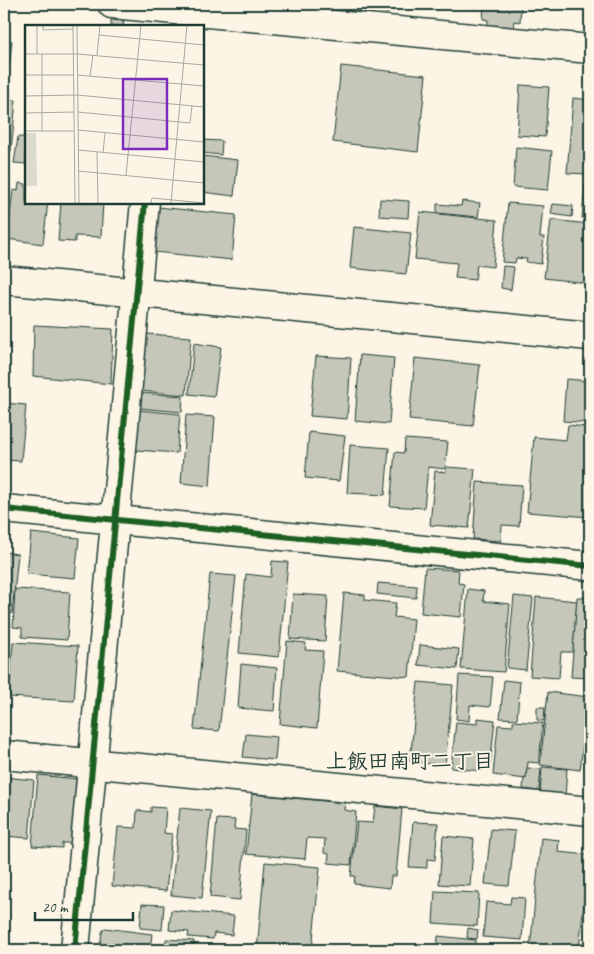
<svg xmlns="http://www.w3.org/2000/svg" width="594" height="954" viewBox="0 0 594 954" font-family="Caveat,'Klee One',sans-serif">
<rect width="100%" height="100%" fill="#fcf5e5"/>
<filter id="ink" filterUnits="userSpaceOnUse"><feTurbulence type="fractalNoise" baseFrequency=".02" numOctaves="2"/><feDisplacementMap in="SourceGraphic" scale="10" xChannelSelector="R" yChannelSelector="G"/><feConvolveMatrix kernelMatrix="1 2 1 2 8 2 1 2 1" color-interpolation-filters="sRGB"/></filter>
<g filter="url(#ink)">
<!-- building -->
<g fill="#c5c7b9" stroke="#1f3d34">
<path d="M344,4H374L373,13L344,10Z"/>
<path d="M375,4H389L388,13L374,11Z"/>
<path d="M437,4H476V9Z"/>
<path d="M484,4H521L520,22L514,21L513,29L488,27V20L483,19Z"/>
<path d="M111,20L124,21L123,26H111Z"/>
<path d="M4,40L12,41L8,79H4Z"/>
<path d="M341,66L426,75L418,152L333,142Z"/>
<path d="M520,85L549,87L545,137L517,135Z"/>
<path d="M573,98L590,100V218H582L586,174L567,173Z"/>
<path d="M7,100H16L11,151L4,150Z"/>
<path d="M18,137H26V164L14,163Z"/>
<path d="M202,140L222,141L221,155L202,153Z"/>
<path d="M516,147L552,151L548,190L513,187Z"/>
<path d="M202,156L238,160L234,196L202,192Z"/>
<path d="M19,183L26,184V202H48L43,244L7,239L13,190L18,191Z"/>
<path d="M380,199L409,201L408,218L379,216Z"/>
<path d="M462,201L480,203L478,217L437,213V204L461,206Z"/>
<path d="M61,202H103L101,237L75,236V242L58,241Z"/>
<path d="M508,203L543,206L540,237H544L541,264L526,262L527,259L516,258L515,263L502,262Z"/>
<path d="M553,204L573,206L572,217L551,214Z"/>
<path d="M158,207L236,215L232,260L154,252Z"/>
<path d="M420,212L497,220L493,267L477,265L475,280L455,278L457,263L415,259Z"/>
<path d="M551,220L590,224L587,251H590V255L587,283L544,278Z"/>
<path d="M354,227L411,233L406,274L350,268Z"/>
<path d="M503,266L514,267L511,290L501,288Z"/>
<path d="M34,325L113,329L111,384L33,376Z"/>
<path d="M146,334L191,337L186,395L141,391Z"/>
<path d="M194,343L221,347L214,397L189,394Z"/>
<path d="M360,355L394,358L389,424L355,421Z"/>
<path d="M316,356L351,358L347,419L310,416Z"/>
<path d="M415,358L480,365L473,426L409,420Z"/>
<path d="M566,379L590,381V423L563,421Z"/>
<path d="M140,393L183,396L182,412L138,408Z"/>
<path d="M4,403L26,405L21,461L4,460Z"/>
<path d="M138,410L180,414L177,453L136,450Z"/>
<path d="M186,415L215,417L210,486L181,483Z"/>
<path d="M568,425L586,427L585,442L590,443V517L527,512L534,437L566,440Z"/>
<path d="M309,432L345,436L339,481L305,478Z"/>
<path d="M405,439L448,442L445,469L428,467L424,508L390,506L395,452L404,453Z"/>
<path d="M350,445L389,448L385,495L347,493Z"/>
<path d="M446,467L475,469L469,528L430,525L435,471L446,472Z"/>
<path d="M477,482L522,485L519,526L502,525L501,541L473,539Z"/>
<path d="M31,533L79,538L75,578L27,574Z"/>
<path d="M4,552L18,554L12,614H4Z"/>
<path d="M272,561L288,562L279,657L239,653L246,574L271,577Z"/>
<path d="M425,568L459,570L458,583L464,584L461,617L421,613Z"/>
<path d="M210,574L236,576L219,731L194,729Z"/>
<path d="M378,583L417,586L416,598L377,594Z"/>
<path d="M15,589L70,592L67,640L22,637V628L13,627Z"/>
<path d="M468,589L484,591L483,601L510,604L504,672L461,669Z"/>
<path d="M344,593L365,595V600L396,603L394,617L414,619L409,677L337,671Z"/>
<path d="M293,594L328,596L325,641L290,639Z"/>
<path d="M514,596L533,598L526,670L507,668Z"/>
<path d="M536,597L577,601L573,652H561L559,678L530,676Z"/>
<path d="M577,597L590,598V678L571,677Z"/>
<path d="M287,641L306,643L305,650L323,651L317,728L280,724Z"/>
<path d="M13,642L78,646L74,701L9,697Z"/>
<path d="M420,645L459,649L457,669L418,665Z"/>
<path d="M241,664L277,668L274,711L238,708Z"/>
<path d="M459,675L493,677L490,707L470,705L469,721L456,719Z"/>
<path d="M504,680L520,682L517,719L500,718Z"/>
<path d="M418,682L453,685L445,765L410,762Z"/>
<path d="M548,692L589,697L580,770L540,765Z"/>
<path d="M537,707H545L544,721L537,720Z"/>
<path d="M477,718L495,720L490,767L482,766V771L451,768L456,722L477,724Z"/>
<path d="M513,721L543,723L539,763L528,762L526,779L493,775L498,725L513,726Z"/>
<path d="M246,734L277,737L275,760L243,757Z"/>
<path d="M542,767L567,769L565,797L540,795Z"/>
<path d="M527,768L541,769L539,791L523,789L524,778L526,779Z"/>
<path d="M38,775L77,779L71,843H62V848L32,846Z"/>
<path d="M4,777L34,780L29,838L4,836Z"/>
<path d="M252,794L345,803L344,810L356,812L351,865L328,863L329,854L324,853L325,839L307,838L305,859L246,854Z"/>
<path d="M375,806L402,809L396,876H391L390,888L354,884L355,876H351L357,822L373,823Z"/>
<path d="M151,807L166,808L164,833L172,834L166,891L112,886L118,827L136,828L137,810L151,812Z"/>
<path d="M180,808L211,811L202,898L171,895Z"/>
<path d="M217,819L235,820L234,829L246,830L240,900L210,897Z"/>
<path d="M413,822L438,823L435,860L427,859V868L409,867Z"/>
<path d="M491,829L515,831L509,886L485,884Z"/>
<path d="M443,836L474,839L470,886L439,884Z"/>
<path d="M541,838L559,840L558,852L589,855L579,950H530Z"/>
<path d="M265,862L320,867L312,950H257Z"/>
<path d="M435,891L479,893L477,926L433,923Z"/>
<path d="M511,897L525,898L522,940L483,937L486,902L510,904Z"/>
<path d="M142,904L164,905L162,930L140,928Z"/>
<path d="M171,910L234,916L232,935L214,933L213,939L188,937L189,932L169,930Z"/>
<path d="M105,928L152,934L150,950H91V946H100L102,932Z"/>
<path d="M468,928L478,930L477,939L467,938Z"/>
<path d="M438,936L476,940L475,950H437Z"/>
<path d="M166,939L194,941L193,950H165Z"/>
<path d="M213,944L238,946L237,950H212Z"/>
</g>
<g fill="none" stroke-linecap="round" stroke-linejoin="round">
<defs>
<g id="street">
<path d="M112,4L590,49"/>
<path d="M4,509L590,566"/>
<path d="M4,755L590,811"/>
<path d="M75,950L145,202"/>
</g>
<path id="secondary" d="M4,280L590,336"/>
</defs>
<!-- street casing -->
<use href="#street" stroke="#1f3d34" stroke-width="31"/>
<!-- secondary casing -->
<use href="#secondary" stroke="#1f3d34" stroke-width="31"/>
<!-- street -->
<use href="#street" stroke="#fcf5e5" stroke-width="28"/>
<!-- secondary -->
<use href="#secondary" stroke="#fcf5e5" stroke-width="28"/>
<defs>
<g id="cycleway">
<path d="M4,509L590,566"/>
<path d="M75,950L145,202"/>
</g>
</defs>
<!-- cycleway casing -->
<use href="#cycleway" stroke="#fcf5e5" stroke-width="9"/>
<!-- cycleway -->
<use href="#cycleway" stroke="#1b5e20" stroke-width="6"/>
</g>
</g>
<g text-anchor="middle" stroke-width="4" stroke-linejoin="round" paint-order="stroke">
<!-- neighbourhood labels -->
<g font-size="21" font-weight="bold" fill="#1f3d34" stroke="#fcf5e5">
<text x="410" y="768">上飯田南町二丁目</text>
</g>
</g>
<!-- overview -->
<g transform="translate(25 25)">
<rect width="179" height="179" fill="#fcf5e5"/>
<path d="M0,108H11L12,161H0Z" fill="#dcdacc"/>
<path fill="none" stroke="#a4ab9e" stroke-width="1" d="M18,0V5L48,4M48,0L50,178M52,0L54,178M74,10L179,20M0,29H52L179,40M12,29V0M17,29V106M72,30L75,0M0,50H49M52,50L179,61M65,51L68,30M0,71L52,70L179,82M53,87L165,98L167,81M0,88L49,87M53,105L179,117M0,106H49M53,125L179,137M72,127L73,178M78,128L80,108M53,146L179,158M101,150L116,0M126,178L127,173L179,178M146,178L162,0"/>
<path fill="#7b2cbf" fill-opacity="0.15" stroke="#7b2cbf" stroke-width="2.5" d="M98,54H142V124H98Z"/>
<rect width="179" height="179" fill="none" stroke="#1f3d34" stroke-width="2.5"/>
</g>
<!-- margin -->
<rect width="594" height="954" fill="none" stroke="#fcf5e5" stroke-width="20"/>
<rect x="10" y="10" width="574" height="934" fill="none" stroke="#1f3d34" stroke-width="2" filter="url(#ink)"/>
<!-- scale -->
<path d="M35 912v8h98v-8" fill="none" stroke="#1f3d34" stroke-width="2.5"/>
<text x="42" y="912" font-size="15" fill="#1f3d34" stroke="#fcf5e5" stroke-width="4" paint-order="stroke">20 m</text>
</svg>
